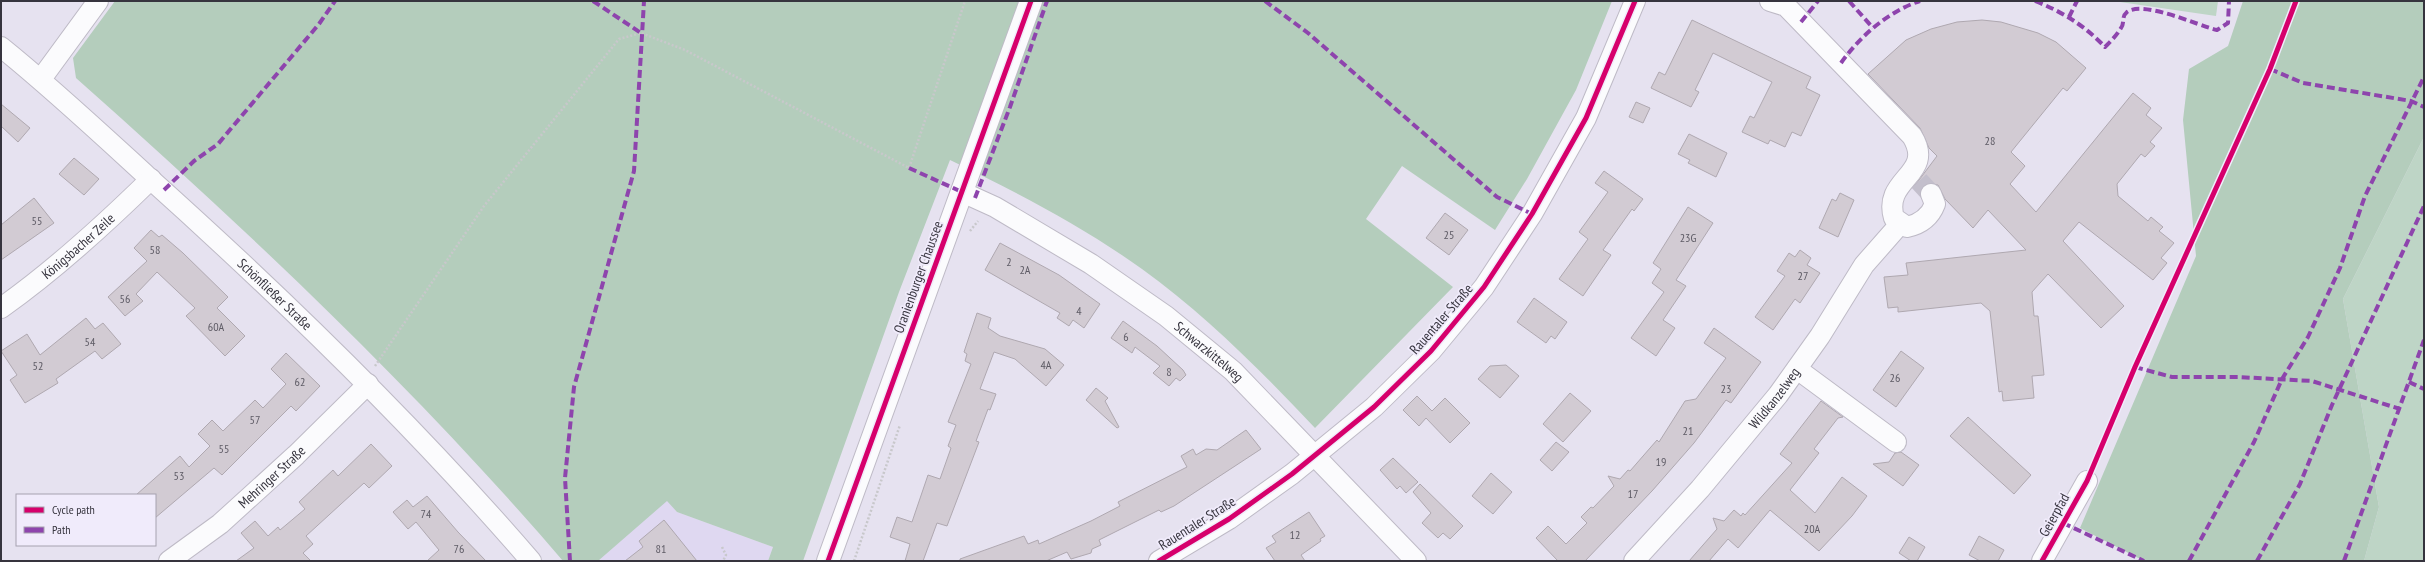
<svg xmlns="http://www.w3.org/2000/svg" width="2425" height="562" viewBox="0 0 2425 562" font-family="'PT Sans Narrow',sans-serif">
<rect width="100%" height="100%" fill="#e6e2f0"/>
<!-- built -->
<path fill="#dfd8f1" d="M667,500L677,512L773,547L768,561H598Z"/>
<!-- green -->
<g fill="#bed5c6">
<path d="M2113,1H2218L2216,16Z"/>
<path d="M2424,137V561H2364L2379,507L2343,299Z"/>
</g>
<!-- forest -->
<g fill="#b4cdbc">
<path d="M115,1H1612L1576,90L1527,179L1495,230L1402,166L1366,219L1453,287L1315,428C1261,371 1206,315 1142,269C1082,226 1016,192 950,160L899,292L803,561H768L773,547L677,512L667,501L598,561H563C414,387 247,230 76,78L73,58Z"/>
<path d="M2243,1H2424V137L2343,299L2379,507L2364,561H2144L2080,528L2196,256L2183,120L2189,69L2228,46Z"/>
</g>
<!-- building -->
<g fill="#d2cbd3" stroke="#afa8b0">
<path d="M1692,20L1811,77L1806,88L1820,95L1801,136L1792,132L1785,147L1770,140L1768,144L1742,132L1750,116L1754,118L1772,82L1713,53L1695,90L1699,92L1691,107L1651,88L1659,72L1665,75Z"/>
<path d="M1982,20L2001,22L2038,33L2056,42L2086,68L2067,91L2063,88L2011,152L2025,166L2010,184L2036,212L2133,93L2151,108L2146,115L2162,128L2150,142L2155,146L2145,157L2141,154L2117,184L2118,196L2148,221L2151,217L2163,227L2159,231L2174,243L2161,258L2167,263L2153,280L2079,222L2063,241L2124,306L2101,328L2048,274L2032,292L2034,316H2038L2044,375L2032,376L2034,398L2003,401L2002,391L1999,392L1990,311L1981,303L1898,312V307L1888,308L1884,277L1908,275L1906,263L2026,250L1988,210L1973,228L1945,199L1938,185L1926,184L1922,187L1920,195L1913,188L1937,156L1929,148L1920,128L1868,74L1906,40L1931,29L1957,22Z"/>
<path d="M1636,102L1650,108L1643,123L1629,117Z"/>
<path d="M1,104L30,128L18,142L1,126Z"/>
<path d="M1689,134L1727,153L1716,177L1688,163L1690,160L1678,154Z"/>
<path d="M74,158L99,179L84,195L59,174Z"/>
<path d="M1604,171L1643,199L1634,211L1632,209L1603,250L1611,255L1583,296L1559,279L1588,239L1579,232L1608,192L1595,183Z"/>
<path d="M1840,193L1854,200L1838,237L1819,228L1832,199L1836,201Z"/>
<path d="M34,198L54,223L1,260V225Z"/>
<path d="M1688,207L1713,223L1676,280L1686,286L1663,320L1675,328L1656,356L1631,338L1664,292L1652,283L1661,269L1653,263Z"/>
<path d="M1445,213L1468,230L1449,255L1426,238Z"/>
<path d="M151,230L159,237L162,235L183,253L228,297L217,308L245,336L225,356L186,316L195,308L157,272L136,294L143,301L125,316L108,297L147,261L134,248Z"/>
<path d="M1000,243L1059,275L1100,304L1084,328L1073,320L1069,326L1057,318L1060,313L985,270Z"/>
<path d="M1800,250L1811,258L1807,265L1820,273L1800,303L1795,299L1773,330L1755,317L1785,276L1777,271L1789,253L1795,257Z"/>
<path d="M1534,298L1567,322L1555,339L1551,336L1546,343L1517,322Z"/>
<path d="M977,313L991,318L988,328L1000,336L1045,349L1064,365L1046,386L1015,359L994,352L980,389L996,394L990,410L988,409L976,441L979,442L947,526L937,523L923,561H905L910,544L890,537L897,517L912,522L928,475L940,479L951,448L948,446L956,425L948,422L971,364L965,361L967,354L964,352Z"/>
<path d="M86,318L95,329L103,323L121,344L102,359L95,351L56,379L58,383L25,403L10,380L17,375L1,351L27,334L40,355Z"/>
<path d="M1123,321L1157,346L1183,370L1186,375L1180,381L1176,378L1169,386L1153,373L1160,366L1135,347L1132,353L1111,338Z"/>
<path d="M1714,328L1761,362L1731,403L1726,400L1694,443L1652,491L1585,561H1558L1536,538L1548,526L1566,544L1587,523L1581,517L1591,507L1593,508L1614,486L1608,476L1620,479L1628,470L1630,471L1657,440L1659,442L1685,401L1696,399L1726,358L1704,343Z"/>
<path d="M1901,351L1924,368L1896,407L1873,390Z"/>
<path d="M286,353L320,386L296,411L291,406L222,475L214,468L155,518V495H136L180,456L189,467L210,446L198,434L212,420L223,431L255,400L263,408L286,384L271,369Z"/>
<path d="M1506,365L1519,376L1500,398L1478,379L1490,366Z"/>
<path d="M1096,388L1108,398L1105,401L1119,427L1117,428L1086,400Z"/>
<path d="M1570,393L1591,411L1563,442L1543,424Z"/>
<path d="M1417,396L1432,411L1445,398L1470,423L1450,443L1426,418L1419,426L1403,410Z"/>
<path d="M1821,401L1843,417L1838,418L1814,449L1819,453L1790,490L1815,513L1842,477L1867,496L1852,516L1819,551L1770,510L1738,548L1728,539L1709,561H1689L1717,529L1713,518L1724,521L1734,510L1741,516L1743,513L1745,515L1792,463L1780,454Z"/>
<path d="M1968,417L2031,475L2014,494L1950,436Z"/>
<path d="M1246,430L1261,449L1174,506L1161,512L1159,510L1099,540L1101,545L1092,549L1091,553L1071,559L1067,552L1046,561H960V559L1024,536L1028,544L1038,540L1039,544L1091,521L1120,506L1118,502L1187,467L1181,456L1193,449L1196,455L1206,449L1217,450Z"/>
<path d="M1556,442L1569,452L1552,471L1540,460Z"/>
<path d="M371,444L392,466L369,488L364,483L306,536L313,544L303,553L311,561H236L254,548L241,533L255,521L268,536L278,527L280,530L305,509L299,502L333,470L338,476Z"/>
<path d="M1901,452L1919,465L1903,486L1873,464L1889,462L1895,453Z"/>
<path d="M1393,458L1418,482L1406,493L1400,486L1397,489L1380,470Z"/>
<path d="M1491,473L1512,492L1493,514L1472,496Z"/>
<path d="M1420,484L1463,526L1450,539L1443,533L1438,538L1422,523L1431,513L1413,492Z"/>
<path d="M427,496L458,532L486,561H427L439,550L416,522L408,529L393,512L407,500L413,507Z"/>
<path d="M1309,512L1325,536L1320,539L1321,541L1301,555L1305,561H1275L1266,548L1276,542L1272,536Z"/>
<path d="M664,520L697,561H625L643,547L639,541Z"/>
<path d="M1979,536L2004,550L1998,561H1980L1969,555Z"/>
<path d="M1909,537L1925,547L1917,561H1911L1899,553Z"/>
</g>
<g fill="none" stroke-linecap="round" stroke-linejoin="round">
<!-- minor-tunnel -->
<path stroke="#c3bfcc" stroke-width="20" stroke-dasharray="20 10" stroke-linecap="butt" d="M1919,181L1931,194"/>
<defs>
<g id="minor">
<path d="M1770,1L1786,6L1912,136C1936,175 1882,178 1894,218L1907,227C1921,224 1930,217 1935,204L1931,194"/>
<path id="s1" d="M1,47C52,88 100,133 148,177C283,298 413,424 531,561"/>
<path d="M41,79L98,1"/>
<path id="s2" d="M962,192L995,207L1091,264L1166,316L1233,371L1416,561"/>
<path id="s3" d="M1,308C55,270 103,226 151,179"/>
<path d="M1797,369L1896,442"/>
<path id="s4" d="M169,561L220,524L296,455L368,384"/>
<path d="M1159,561L1229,519L1292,474L1374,407L1431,351L1484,287L1532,214L1586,118L1635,1"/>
<path id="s5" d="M1634,561L1700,489L1778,395L1820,336L1864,265L1900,224"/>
<path d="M2042,561L2087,481"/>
</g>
<path id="major" d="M828,561L1031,1"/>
</defs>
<!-- minor casing -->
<use href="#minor" stroke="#bebac6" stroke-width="22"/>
<!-- major casing -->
<use href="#major" stroke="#bebac6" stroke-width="24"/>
<!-- path -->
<g stroke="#c8c8cb" stroke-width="2.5" stroke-dasharray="2 2" stroke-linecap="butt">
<path d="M970,231L978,221"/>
<path d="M375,366L484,206L619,39L641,33L685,50L909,168L965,1"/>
<path d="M722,547L726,555L723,561"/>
<path d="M854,561L900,425"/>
</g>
<!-- minor -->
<use href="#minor" stroke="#fbfbfd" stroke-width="20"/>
<!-- major -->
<use href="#major" stroke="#fbfbfd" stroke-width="22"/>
<!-- quiet -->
<g stroke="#8e44ad" stroke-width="4" stroke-dasharray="8 4" stroke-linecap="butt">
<path d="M593,1L641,33"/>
<path d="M1265,1L1308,33L1497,197L1532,214"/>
<path d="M1849,1L1873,28"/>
<path d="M2035,1C2063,12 2085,26 2105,47C2111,41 2117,35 2121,28C2125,23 2121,17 2127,12C2144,0 2199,26 2217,30L2228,23L2229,1"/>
<path d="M2069,17L2077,1"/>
<path d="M1801,22L1818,1"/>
<path d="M1841,63C1860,36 1889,11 1920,1"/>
<path d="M2270,69L2303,83L2411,101L2424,107"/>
<path d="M909,168L962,192"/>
<path d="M164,190L194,161L218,144L319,24L335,1"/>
<path d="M975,198L1010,107L1047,1"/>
<path d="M2135,367L2172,377H2238L2312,381L2400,409"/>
<path d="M2409,382L2424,389"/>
<path d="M2063,523L2144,561"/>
<path d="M570,561L565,478L574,387L634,171L644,1"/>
<path d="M2189,561L2254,442L2282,379L2308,337L2340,268L2365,196L2424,77"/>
<path d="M2257,561L2300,484L2332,405L2424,206"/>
<path d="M2344,561L2424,340"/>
</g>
<defs>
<g id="cycleway">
<path d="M828,561L1031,1"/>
<path d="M1159,561L1229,519L1292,474L1374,407L1431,351L1484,287L1532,214L1586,118L1635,1"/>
<path d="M2042,561L2087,481L2135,367L2270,69L2296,1"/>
</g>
</defs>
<!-- cycleway casing -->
<use href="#cycleway" stroke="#f0ebfb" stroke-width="8"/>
<!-- cycleway -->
<use href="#cycleway" stroke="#d6006c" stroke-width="5"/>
</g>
<g text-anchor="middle" stroke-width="3.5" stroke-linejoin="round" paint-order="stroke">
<!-- number labels -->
<g font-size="12" fill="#5e5b65">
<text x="1990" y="145">28</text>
<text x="37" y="225">55</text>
<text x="1449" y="239">25</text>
<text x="1688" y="242">23G</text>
<text x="155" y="254">58</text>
<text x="1009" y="266">2</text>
<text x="1025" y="274">2A</text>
<text x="1803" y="280">27</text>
<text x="125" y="303">56</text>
<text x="1079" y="315">4</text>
<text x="216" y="331">60A</text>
<text x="1126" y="341">6</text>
<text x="90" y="346">54</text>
<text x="1046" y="369">4A</text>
<text x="38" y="370">52</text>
<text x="1169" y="376">8</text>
<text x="1895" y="382">26</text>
<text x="300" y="386">62</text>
<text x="1726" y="393">23</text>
<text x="255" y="424">57</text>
<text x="1688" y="435">21</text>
<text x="224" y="453">55</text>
<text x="1661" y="466">19</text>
<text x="179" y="480">53</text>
<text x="1633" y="498">17</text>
<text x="426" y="518">74</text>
<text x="1812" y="533">20A</text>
<text x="1295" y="539">12</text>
<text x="459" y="553">76</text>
<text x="661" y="553">81</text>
</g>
<!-- street labels -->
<g font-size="14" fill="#36343e" stroke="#f0ebfb">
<text dy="5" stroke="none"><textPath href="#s3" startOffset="99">Königsbacher Zeile</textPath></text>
<text transform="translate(918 277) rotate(-70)" y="5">Oranienburger Chaussee</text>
<text dy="5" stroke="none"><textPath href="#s1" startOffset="369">Schönfließer Straße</textPath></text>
<text transform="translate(1441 319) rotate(-49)" y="5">Rauentaler Straße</text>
<text dy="5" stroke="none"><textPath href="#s2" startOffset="295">Schwarzkittelweg</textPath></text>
<text dy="5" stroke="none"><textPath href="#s5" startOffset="215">Wildkanzelweg</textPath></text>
<text dy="5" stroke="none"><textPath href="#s4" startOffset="133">Mehringer Straße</textPath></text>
<text transform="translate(2054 515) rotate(-61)" y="5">Geierpfad</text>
<text transform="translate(1197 523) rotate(-32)" y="5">Rauentaler Straße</text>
</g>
</g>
<!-- border -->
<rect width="2425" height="562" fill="none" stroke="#36343e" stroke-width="4"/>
<!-- legend -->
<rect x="16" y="494" width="140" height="52" fill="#f0ebfb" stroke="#a6a2af"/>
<rect x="24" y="507" width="20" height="6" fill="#d6006c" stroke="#a6a2af"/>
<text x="52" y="514" font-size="12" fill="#36343e">Cycle path</text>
<rect x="24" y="527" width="20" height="6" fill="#8e44ad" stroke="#a6a2af"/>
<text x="52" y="534" font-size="12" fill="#36343e">Path</text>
</svg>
